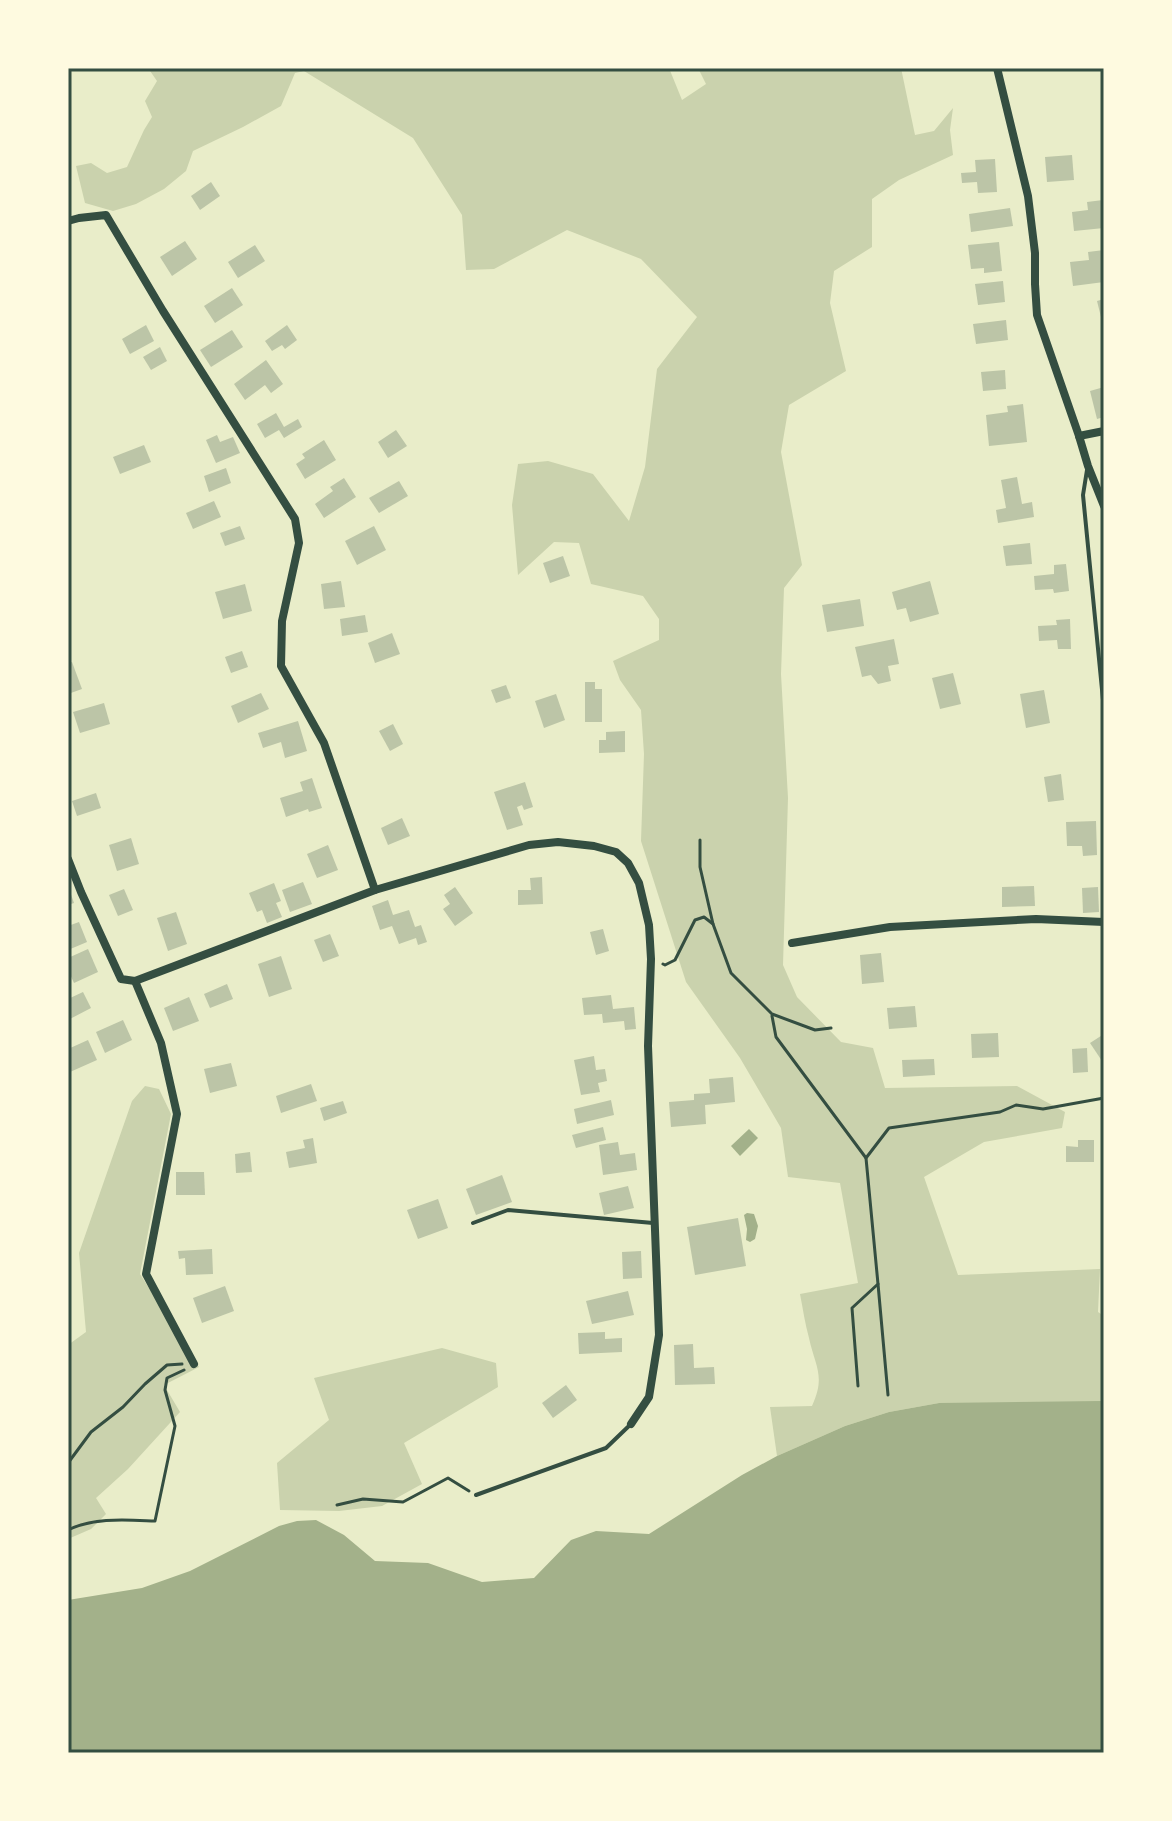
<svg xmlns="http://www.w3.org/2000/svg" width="1172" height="1821" viewBox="0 0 1172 1821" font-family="Inter,sans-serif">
<rect width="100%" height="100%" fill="#e9edc9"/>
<!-- green -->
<g fill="#cad2ad">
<path d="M148,68H669L682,100L706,84L698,68H901L915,135L934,131L953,108L950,130L953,155L899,180L872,199V247L834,271L830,303L846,371L789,405L781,452L802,565L784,588L781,674L788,798L783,965L797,997L841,1042L873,1048L885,1088L1017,1086L1065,1112L1062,1128L984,1142L924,1177L958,1275L1100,1269L1098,1312L1104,1316V1403H939L889,1412L845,1426L777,1456L770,1407L812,1406C826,1376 815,1366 809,1338C805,1324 803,1309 800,1294L858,1283L840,1183L788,1177L781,1128L740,1058L686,982L641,841L644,754L641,710L620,680L613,661L659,640V619L643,596L591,584L579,543L554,542L518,575L512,505L518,464L548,461L593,474L629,521L645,467L657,369L697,317L641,259L567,230L494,269L466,270L462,215L413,138L304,71L295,73L281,106L243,127L193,151L186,171L164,189L136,204L113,211L85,203L76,166L91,163L107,173L127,167L144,130L152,117L145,101L157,81Z"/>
<path d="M145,1086L159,1089L171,1114L140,1274L199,1367L164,1385L180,1412L128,1469L96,1498L106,1514L91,1529L68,1539V1345L86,1332L79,1253L132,1101Z"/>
<path d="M442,1348L496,1363L498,1387L404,1443L422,1484L382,1506L339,1511L280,1510L277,1463L329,1420L314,1378Z"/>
</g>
<!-- water -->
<g fill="#a3b18a">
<path d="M749,1129L758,1138L740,1156L731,1146Z"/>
<path d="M747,1213L754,1214L758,1226L755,1239L750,1242L746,1240L747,1229L744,1215Z"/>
<path d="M1101,1401L1104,1403V1753H68V1600L142,1588L190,1571L279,1526L297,1521L316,1520L344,1535L375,1561L428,1563L482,1582L534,1578L571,1540L596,1531L649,1534L742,1475L777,1456L845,1426L889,1412L939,1403Z"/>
</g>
<!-- building -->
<g fill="#bcc5a7">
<path d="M1072,155L1074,180L1047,182L1045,157Z"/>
<path d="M995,159L997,192L978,193L977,182L962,183L961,173L976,172L975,160Z"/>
<path d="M211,182L220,196L200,210L191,196Z"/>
<path d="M1103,200L1104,228L1074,231L1072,212L1088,210L1087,202Z"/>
<path d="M1010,208L1013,226L971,232L969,214Z"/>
<path d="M185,241L197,259L172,276L160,257Z"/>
<path d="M999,242L1002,271L984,273V268L971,269L968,245Z"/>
<path d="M255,245L265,261L238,278L228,262Z"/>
<path d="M1104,250V282L1073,286L1070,262L1089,260L1088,252Z"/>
<path d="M1003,281L1005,302L978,305L975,284Z"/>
<path d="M232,288L243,305L215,323L204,306Z"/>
<path d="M1104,299V325H1103L1097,301Z"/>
<path d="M1006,320L1008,340L976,344L973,324Z"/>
<path d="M146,325L154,341L130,354L122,339Z"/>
<path d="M287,325L297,340L285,349L282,345L272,351L265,341Z"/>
<path d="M232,330L243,347L211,367L200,350Z"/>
<path d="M160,347L167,361L151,370L143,357Z"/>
<path d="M266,360L283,384L271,393L265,385L245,400L234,384Z"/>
<path d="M1005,370L1006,389L983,391L981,372Z"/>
<path d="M1104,387V417L1097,419L1090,391Z"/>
<path d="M1023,404L1027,442L989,446L986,415L1008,412L1007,406Z"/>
<path d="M276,413L284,427L298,419L302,427L284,438L279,430L265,438L257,424Z"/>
<path d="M396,430L407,446L388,458L378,442Z"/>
<path d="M217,435L220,442L233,437L240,453L216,463L206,440Z"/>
<path d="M324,440L336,460L305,479L296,464L305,458L302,454Z"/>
<path d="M144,445L151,462L120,474L113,457Z"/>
<path d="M226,468L231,483L209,492L204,476Z"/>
<path d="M1017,477L1022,504L1032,502L1034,517L998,523L996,510L1006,508L1001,480Z"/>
<path d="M344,478L356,497L324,518L315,504L333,491L330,487Z"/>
<path d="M399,481L408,496L379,513L369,498Z"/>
<path d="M214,501L221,517L193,529L186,513Z"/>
<path d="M240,526L245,539L225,546L220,533Z"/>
<path d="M374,526L386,550L357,565L345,541Z"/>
<path d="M1030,543L1032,564L1006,566L1003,546Z"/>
<path d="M563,556L570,576L550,583L543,563Z"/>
<path d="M1066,564L1069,591L1054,593L1053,589L1035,590L1034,576L1054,574V565Z"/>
<path d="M341,581L345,607L324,609L321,584Z"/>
<path d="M930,581L939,614L910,622L906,608L897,610L892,592Z"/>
<path d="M245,584L252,611L223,619L215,592Z"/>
<path d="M860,599L864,626L827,632L822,605Z"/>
<path d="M365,615L368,632L342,636L340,619Z"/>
<path d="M1070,619L1071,649H1058L1057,640L1039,641L1038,626L1057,625L1056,620Z"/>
<path d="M392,633L400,654L375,663L368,643Z"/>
<path d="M894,639L899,664L888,666L891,681L878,684L871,675L862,677L855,647Z"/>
<path d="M242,651L248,667L231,673L225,657Z"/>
<path d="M72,662L82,689L68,694V663Z"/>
<path d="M953,673L961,704L940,709L932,678Z"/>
<path d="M585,682H595V689H602V722H585Z"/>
<path d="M506,685L511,698L496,703L491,690Z"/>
<path d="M1044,690L1050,723L1026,728L1020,694Z"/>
<path d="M261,693L269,709L238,723L231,706Z"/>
<path d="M556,694L565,720L544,728L535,701Z"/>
<path d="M104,703L110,724L80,733L73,712Z"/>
<path d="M298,721L307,751L285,758L281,742L263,748L258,733Z"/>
<path d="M393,724L403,744L390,751L379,731Z"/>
<path d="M625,731V752L599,753V740H606V732Z"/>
<path d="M1061,774L1064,800L1048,802L1044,777Z"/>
<path d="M312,778L322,808L309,812L308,809L286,817L280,798L303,791L300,782Z"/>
<path d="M525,782L533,807L524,810L522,805L517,807L523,825L507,830L494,792Z"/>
<path d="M96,793L101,808L77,816L72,801Z"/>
<path d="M402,818L410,836L388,845L381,828Z"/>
<path d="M1096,821L1097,855L1083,856L1082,846H1067L1066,822Z"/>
<path d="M131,838L139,864L117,871L109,845Z"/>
<path d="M328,845L338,870L317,878L307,854Z"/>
<path d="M542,877L543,904L518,905V890H531L530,878Z"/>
<path d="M303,882L312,904L290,912L282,890Z"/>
<path d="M274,883L281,901L276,903L282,917L267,923L262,910L257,912L249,893Z"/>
<path d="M68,886L74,903L68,905Z"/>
<path d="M1034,886L1035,906L1002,907V887Z"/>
<path d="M455,887L473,913L455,926L443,909L450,904L444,895Z"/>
<path d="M1098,887L1099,912L1083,913L1082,888Z"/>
<path d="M124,889L133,910L118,916L109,895Z"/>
<path d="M388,900L393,915L409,910L415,927L421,925L427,942L418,945L416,938L399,944L392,926L380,930L372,906Z"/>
<path d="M176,912L187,944L168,951L157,918Z"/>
<path d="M79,922L87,942L68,950V926Z"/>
<path d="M603,929L609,951L596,955L590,932Z"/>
<path d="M330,934L339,956L323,962L314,940Z"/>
<path d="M88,949L98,972L74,983L68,970V958Z"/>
<path d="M881,953L884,982L862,984L860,955Z"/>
<path d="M281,956L292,989L269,997L258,964Z"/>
<path d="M227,984L233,999L210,1008L204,994Z"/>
<path d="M83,992L91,1008L68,1020V999Z"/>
<path d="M611,995L613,1009L634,1007L636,1029L625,1030L624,1021L603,1023L602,1014L584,1015L582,998Z"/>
<path d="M189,997L199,1021L173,1031L164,1008Z"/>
<path d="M915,1006L917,1027L889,1029L887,1008Z"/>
<path d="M123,1020L132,1040L105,1053L96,1032Z"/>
<path d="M998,1033L999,1057L972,1058L971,1034Z"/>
<path d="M1104,1034V1064L1090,1043Z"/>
<path d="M88,1040L97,1060L70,1072L68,1068V1049Z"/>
<path d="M1087,1048L1088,1072L1073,1073L1072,1049Z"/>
<path d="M594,1056L596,1070L605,1069L607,1081L598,1083L600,1092L581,1095L574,1060Z"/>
<path d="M934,1059L935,1075L903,1077L902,1060Z"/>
<path d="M231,1063L237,1086L210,1093L204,1069Z"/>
<path d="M733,1077L735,1102L705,1105L706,1124L671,1127L669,1102L694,1100V1094L710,1093L709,1079Z"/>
<path d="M311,1084L317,1101L281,1113L276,1096Z"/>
<path d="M611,1100L614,1115L577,1124L574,1109Z"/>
<path d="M343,1101L347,1113L324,1121L320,1108Z"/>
<path d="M603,1127L606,1140L576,1148L572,1135Z"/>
<path d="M313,1138L317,1163L289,1168L286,1152L305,1148L303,1140Z"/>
<path d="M1078,1140H1094V1162H1066V1146L1078,1147Z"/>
<path d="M618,1142L620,1155L635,1153L637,1170L603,1175L599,1145Z"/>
<path d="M250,1152L252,1172L236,1173L235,1154Z"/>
<path d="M176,1172H204L205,1195H176Z"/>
<path d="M502,1175L512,1202L476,1215L466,1189Z"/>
<path d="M628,1186L634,1208L604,1215L599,1193Z"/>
<path d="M438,1199L448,1228L418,1239L407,1210Z"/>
<path d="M738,1218L746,1266L695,1275L687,1227Z"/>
<path d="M212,1249L213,1274L186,1275L185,1258L179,1259L178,1251Z"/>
<path d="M641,1251L642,1278L623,1279L622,1252Z"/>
<path d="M225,1286L234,1311L202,1323L193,1298Z"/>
<path d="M628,1291L634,1315L592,1324L586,1301Z"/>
<path d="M605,1332V1339L622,1338V1352L579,1354L578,1333Z"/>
<path d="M693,1344L694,1368L714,1367L715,1384L675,1385L674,1345Z"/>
<path d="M566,1385L577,1400L553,1418L542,1403Z"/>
</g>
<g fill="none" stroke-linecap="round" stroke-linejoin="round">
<!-- path -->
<g stroke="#344e41" stroke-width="3">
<path d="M700,840V867L713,924"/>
<path d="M663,964L665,965L675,960L695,920L704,917L713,924L731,973L772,1014L815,1030L831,1028"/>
<path d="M772,1016L776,1037L866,1158"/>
<path d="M878,1284L888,1395"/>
<path d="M858,1386L852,1308L878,1284L866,1158L889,1128L1000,1112L1016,1105L1043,1109L1104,1098"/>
<path d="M68,1463L91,1432L123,1407L145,1384L167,1365L182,1364"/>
<path d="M337,1505L363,1499L403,1502L448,1478L469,1491"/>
<path d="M68,1530C94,1517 127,1520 155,1521L175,1426L165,1390L167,1378L184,1370"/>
</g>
<!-- service -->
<g stroke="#344e41" stroke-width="4">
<path d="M1087,470L1083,495L1104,710"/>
<path d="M473,1223L508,1210L653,1223"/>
<path d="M476,1495L606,1448L631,1424"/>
</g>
<!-- minor -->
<g stroke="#344e41" stroke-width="8">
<path d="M997,68L1028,196L1035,253V284L1037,315L1079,436L1088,466L1104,506"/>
<path d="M68,221L79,218L106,215L163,311L295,519L299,543L282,621L281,666L324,743L375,890"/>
<path d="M1079,436L1104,431"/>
<path d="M68,859L81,892L121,979L135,981L161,1043L177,1114L146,1274L194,1364"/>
<path d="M792,943L890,927L1036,919L1104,922"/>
<path d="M135,981L375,890L529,845L558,842L594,846L616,852L628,863L639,883L649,925L651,959L648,1046L659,1335L649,1397L631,1424"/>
</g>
</g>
<!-- border -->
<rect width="1172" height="1821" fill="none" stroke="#fefae0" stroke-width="140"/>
<rect x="70" y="70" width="1032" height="1681" fill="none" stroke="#344e41" stroke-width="3"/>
</svg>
